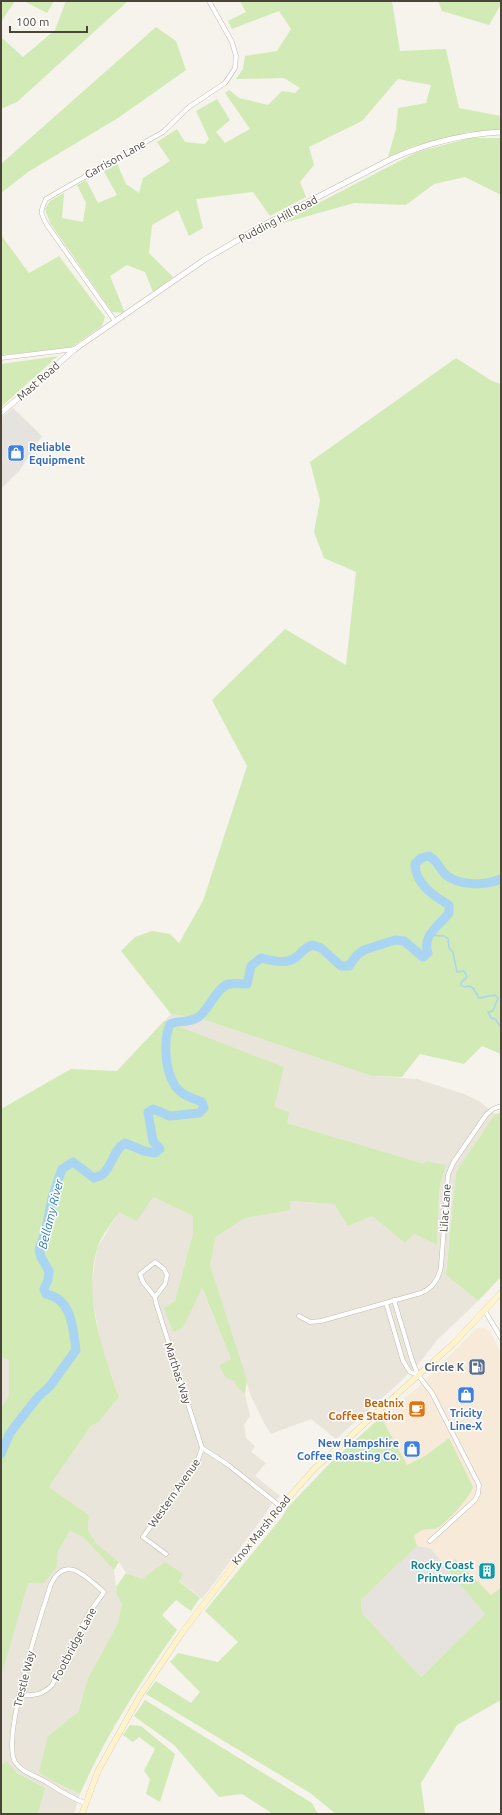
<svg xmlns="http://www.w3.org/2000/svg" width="502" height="1815" viewBox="0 0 502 1815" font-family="Ubuntu,sans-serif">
<rect width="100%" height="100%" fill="#f6f3ec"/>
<!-- residential -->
<g fill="#eae5da">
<path d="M171,1014L199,1018L372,1076L417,1079L464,1094L479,1101L495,1114L456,1172L446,1275L478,1301L437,1340L421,1361L399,1383L336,1439L311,1419L271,1434L263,1421L251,1396L210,1265L216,1237L245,1218L289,1210L290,1201L334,1204L348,1226L372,1216L405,1243L414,1234L437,1245L439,1190L446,1165H425L117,1071Z"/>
<path d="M153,1197L193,1216V1233L175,1302L183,1328L201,1287L231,1359L219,1365L245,1394L250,1416L244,1425L246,1438L255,1446L251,1452L266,1463L255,1476L280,1496L270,1506L267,1512L202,1599L179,1580L183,1574L142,1579L126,1573L119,1562L97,1544L88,1530L89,1515L49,1487L91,1426L99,1422L119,1397L101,1345L91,1290L97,1248L119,1212Z"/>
<path d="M1,1357L9,1360V1397L1,1408Z"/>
<path d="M70,1531L83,1537L114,1570L117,1595L122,1604L117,1625L88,1678L78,1712L48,1736L55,1782L80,1794L74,1814H38L45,1788L17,1773L7,1761L1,1765V1677L26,1583L57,1567L58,1551Z"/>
</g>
<!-- commercial -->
<path fill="#f7ead8" d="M477,1328H485L490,1331L501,1354V1588L491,1596L455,1559L448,1570L430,1548L417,1546L415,1542L414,1536L420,1530L439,1527L449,1438L425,1456L407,1466L381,1417L416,1389Z"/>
<!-- industrial -->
<g fill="#e6e2dd">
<path d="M13,408L42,436L20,470L1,489V418Z"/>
<path d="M417,1546L430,1548L485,1614L421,1677L362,1613L361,1600Z"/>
</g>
<!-- green -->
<g fill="#d2eab5">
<path d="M1,1H15L1,22Z"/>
<path d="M24,1H54L47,13Z"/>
<path d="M66,1H128L17,102L1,109V37L23,57L55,30Z"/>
<path d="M240,1H392L400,51L446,49L459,108L501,116V131L468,132L414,146L388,157L396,129L398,108L426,103L431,85L398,79L362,121L309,147L314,165L300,182L306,197L270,216L253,192L196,199L203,228L189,236L178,210L152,225L149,253L173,277L153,292L145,272L127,265L110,276L125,313L112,312L50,223L45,209L50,201L64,193L62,218L83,222L86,203L77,185L86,180L98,203L117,195L103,170L117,163L126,184L139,193L143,178L170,161L157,142L177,129L185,142L205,144L209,139L196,111L217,99L230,120L216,132L225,143L250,129L225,93L229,90L239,98L268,105L282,91L295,93L300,88L284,78L236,79L243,69L245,56L277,51L291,29L279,11L232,29L228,21L246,12Z"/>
<path d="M438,1H501V4L489,25L442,11Z"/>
<path d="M156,27L176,41L186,70L118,118L28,172L1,193V164Z"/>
<path d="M470,138H501V195L465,177L434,184L406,205L354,203L276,225L417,152Z"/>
<path d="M1,235L29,273L59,256L105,317L102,326L70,348L1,355Z"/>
<path d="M58,356L1,407V364Z"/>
<path d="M456,358L492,381L501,384V1054L482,1046L464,1064L420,1054L402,1077L372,1076L199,1018L171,1014L121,951L135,937L152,931L170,934L179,943L203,901L247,766L212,700L285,629L346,665L356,572L324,558L314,532L320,500L310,462Z"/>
<path d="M164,1021L284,1067L274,1107L289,1112L287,1123L424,1164L426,1161L446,1165L439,1190L437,1245L414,1234L405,1243L372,1216L348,1226L334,1204L290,1201V1210L245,1218L216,1237L210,1265L247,1380L245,1394L237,1387L234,1381L225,1377L219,1365L231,1359L202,1288L183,1328L173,1332L164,1308L175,1301L193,1233V1216L153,1197L137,1221L119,1212C112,1223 100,1237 97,1249C83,1299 103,1350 119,1397L99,1422L91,1426L49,1487L89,1515L88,1530L97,1544L119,1562L114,1570L83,1537L70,1531L58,1551L57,1567L44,1583H28L1,1677V1408L9,1396V1360L1,1357V1109L71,1069L117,1071Z"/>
<path d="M501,1113V1277L478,1301L446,1275L456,1172L495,1114Z"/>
<path d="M381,1417L407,1465L425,1456L449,1438L473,1487C470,1497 449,1520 439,1527C431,1532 425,1525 414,1536L417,1546L361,1600L362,1613L421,1677L485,1614L448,1570L455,1559L491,1595L501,1588V1700L457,1725L421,1783L425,1814H336L310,1793L146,1694L156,1681L191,1703L200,1692L170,1662L178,1653L218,1662L238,1642L205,1611L282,1517L288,1507L333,1460Z"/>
<path d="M165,1562L183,1574L179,1581L200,1598L191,1611L176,1600L162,1615L177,1630C139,1684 107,1733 80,1794L55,1782L39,1772L48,1736L78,1712L88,1678L117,1625L122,1604L117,1595L116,1587L126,1573L142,1579Z"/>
<path d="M145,1700L312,1803L318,1814H273L242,1794L219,1797L174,1745L134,1716Z"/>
<path d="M130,1725L141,1726L175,1754L160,1802L146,1794L150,1779L144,1771L155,1749L139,1737L133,1742L123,1735Z"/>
<path d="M7,1761L17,1773L45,1788L38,1814H1V1765Z"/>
</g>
<!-- parking -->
<path fill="#e5e3e0" d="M12,417L21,428L9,438L1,428V425Z"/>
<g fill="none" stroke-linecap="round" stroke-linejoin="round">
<!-- stream -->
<path stroke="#a9d4f2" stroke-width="1.5" d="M429,935L444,936L448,939L449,948L453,952L457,972L464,971L467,977L461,983V985L464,987L469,986L473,988L479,998L495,995L498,998L493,1011L488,1012L491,1018L495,1019L501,1027"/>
<!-- river -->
<path stroke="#a9d4f2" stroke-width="9" d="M1,1454L10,1433L26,1412L38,1397L50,1386L76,1350C73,1328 72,1299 46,1294L44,1289L48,1280L49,1271L41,1257L39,1250L46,1229L52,1198L62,1169L73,1162L94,1178C96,1177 101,1176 103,1174C112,1166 114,1149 125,1143L144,1151L155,1153L160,1149L153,1141L148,1112L153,1109L170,1116L199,1113L204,1108L202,1102C192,1098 180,1095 174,1084C165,1069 163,1040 170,1024C179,1020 188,1023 197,1018C209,1011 216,987 229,984C235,983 241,984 247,984L251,966L261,958C271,960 285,965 295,958C302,953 302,949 312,945L321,948L341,966H349L357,955L364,950L395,940L404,941L423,957L428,953C421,936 440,925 449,913V905C434,896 415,884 415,864L421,858L429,856C440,863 439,869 446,875C460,886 484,886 501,879"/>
<defs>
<g id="minor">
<path d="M115,321L47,225C40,212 40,212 46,199L163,132L189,107L225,83L235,68L236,56L232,42L209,1"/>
<path d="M1,358L75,349"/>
<path d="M155,1297L143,1282L140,1274L155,1262L164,1269L167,1275L165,1284L155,1297L156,1303L202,1448L198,1460L143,1537L166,1554"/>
<path d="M394,1300L412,1360L418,1375L432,1393L479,1485L478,1494L475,1500L430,1541"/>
<path d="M386,1303L403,1361L410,1372L418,1375"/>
<path d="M485,1311L501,1338"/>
<path d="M299,1316L310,1322L321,1321L421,1293C433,1288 439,1279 441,1266L448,1175L453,1163L486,1115L493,1109L501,1106"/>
<path d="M202,1448L227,1464L280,1506"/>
<path d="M19,1695C33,1696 43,1695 52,1685L89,1613L104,1592C87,1578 66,1553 51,1584C41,1614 1,1738 15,1762C22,1773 37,1776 48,1783C60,1791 71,1798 85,1803"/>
</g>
<path id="tertiary" d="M1,413L75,349L204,260L262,226L393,158C428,143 462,134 501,132"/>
<path id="secondary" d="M82,1814L98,1771L141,1694L182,1633L262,1528L314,1469L453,1344L501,1293"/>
</defs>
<!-- minor casing -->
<use href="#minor" stroke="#c2bbae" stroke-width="5"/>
<!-- tertiary casing -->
<use href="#tertiary" stroke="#c2bbae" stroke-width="6"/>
<!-- secondary casing -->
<use href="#secondary" stroke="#d6c79b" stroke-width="6"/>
<!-- minor -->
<use href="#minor" stroke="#fff" stroke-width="4"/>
<!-- tertiary -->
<use href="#tertiary" stroke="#fff" stroke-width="5"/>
<!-- secondary -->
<use href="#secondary" stroke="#fff3cd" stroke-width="5.5"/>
</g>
<!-- icons -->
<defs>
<symbol id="shop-square" viewBox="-11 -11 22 22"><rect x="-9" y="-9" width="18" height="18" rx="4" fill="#3f7fe0" stroke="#fff"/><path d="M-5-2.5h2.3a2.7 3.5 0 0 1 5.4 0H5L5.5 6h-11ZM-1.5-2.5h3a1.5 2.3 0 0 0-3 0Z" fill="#fff"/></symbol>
<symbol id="fuel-square" viewBox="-11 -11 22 22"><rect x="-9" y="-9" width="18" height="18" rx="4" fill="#5c6f8a" stroke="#fff"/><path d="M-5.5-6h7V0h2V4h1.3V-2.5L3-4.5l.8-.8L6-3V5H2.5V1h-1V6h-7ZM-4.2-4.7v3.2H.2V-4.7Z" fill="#fff"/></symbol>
<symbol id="cafe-square" viewBox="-11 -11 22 22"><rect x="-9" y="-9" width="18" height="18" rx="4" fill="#e8710a" stroke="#fff"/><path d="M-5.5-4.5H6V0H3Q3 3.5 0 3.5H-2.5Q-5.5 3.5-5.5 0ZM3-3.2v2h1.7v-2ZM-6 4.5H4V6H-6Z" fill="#fff"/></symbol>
<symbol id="building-square" viewBox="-11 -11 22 22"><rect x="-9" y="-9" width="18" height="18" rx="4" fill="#0f9aa8" stroke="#fff"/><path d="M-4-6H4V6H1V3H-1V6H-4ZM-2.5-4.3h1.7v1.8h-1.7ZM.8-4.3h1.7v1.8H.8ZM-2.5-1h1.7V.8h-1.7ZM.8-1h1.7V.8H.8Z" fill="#fff"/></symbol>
</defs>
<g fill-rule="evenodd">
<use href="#shop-square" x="6" y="443" width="20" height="20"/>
<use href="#fuel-square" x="467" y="1357" width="20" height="20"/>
<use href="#shop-square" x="456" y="1385" width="20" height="20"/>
<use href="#cafe-square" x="407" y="1399" width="20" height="20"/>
<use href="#shop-square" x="402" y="1439" width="20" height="20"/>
<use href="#building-square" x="477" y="1561" width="20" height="20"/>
</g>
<g text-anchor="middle" stroke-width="3" stroke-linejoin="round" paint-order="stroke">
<!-- street labels -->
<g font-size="11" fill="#4b4439" stroke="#fff">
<text transform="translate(115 159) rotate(-29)" y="4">Garrison Lane</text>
<text transform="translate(278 219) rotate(-28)" y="4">Pudding Hill Road</text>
<text transform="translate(38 381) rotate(-41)" y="4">Mast Road</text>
<text transform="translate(445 1208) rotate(-86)" y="4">Lilac Lane</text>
<text transform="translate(178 1373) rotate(72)" y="4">Marthas Way</text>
<text transform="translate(174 1493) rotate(-55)" y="4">Western Avenue</text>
<text transform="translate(261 1530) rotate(-51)" y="4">Knox Marsh Road</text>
<text transform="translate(74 1644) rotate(-62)" y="4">Footbridge Lane</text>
<text transform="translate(24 1679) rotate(-76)" y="4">Trestle Way</text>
</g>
<!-- shop labels -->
<g font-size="11" font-weight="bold" fill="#366cbe" stroke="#fff" text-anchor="start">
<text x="29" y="451">Reliable<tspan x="29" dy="13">Equipment</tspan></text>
<text x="466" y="1417" text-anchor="middle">Tricity<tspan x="466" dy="13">Line-X</tspan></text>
<text x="399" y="1447" text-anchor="end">New Hampshire<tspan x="399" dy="13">Coffee Roasting Co.</tspan></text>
</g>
<!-- service labels -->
<g font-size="11" font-weight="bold" fill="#4e5e75" stroke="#fff" text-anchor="end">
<text x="464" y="1371">Circle K</text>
</g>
<!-- food labels -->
<g font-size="11" font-weight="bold" fill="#c56008" stroke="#fff" text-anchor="end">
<text x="404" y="1407">Beatnix<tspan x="404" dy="13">Coffee Station</tspan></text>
</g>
<!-- culture labels -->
<g font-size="11" font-weight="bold" fill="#0d838f" stroke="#fff" text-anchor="end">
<text x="474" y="1569">Rocky Coast<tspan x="474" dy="13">Printworks</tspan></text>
</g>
<!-- water labels -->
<g font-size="12" font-style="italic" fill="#2e7ab2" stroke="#fff">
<text transform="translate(51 1214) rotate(-76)" y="4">Bellamy River</text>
</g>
</g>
<!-- border -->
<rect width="502" height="1815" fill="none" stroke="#4b4439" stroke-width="4"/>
<!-- scale -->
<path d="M10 26v6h77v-6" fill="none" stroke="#4b4439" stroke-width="2"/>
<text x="16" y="26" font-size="12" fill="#4b4439" stroke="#ffffff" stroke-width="3" paint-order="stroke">100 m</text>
</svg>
